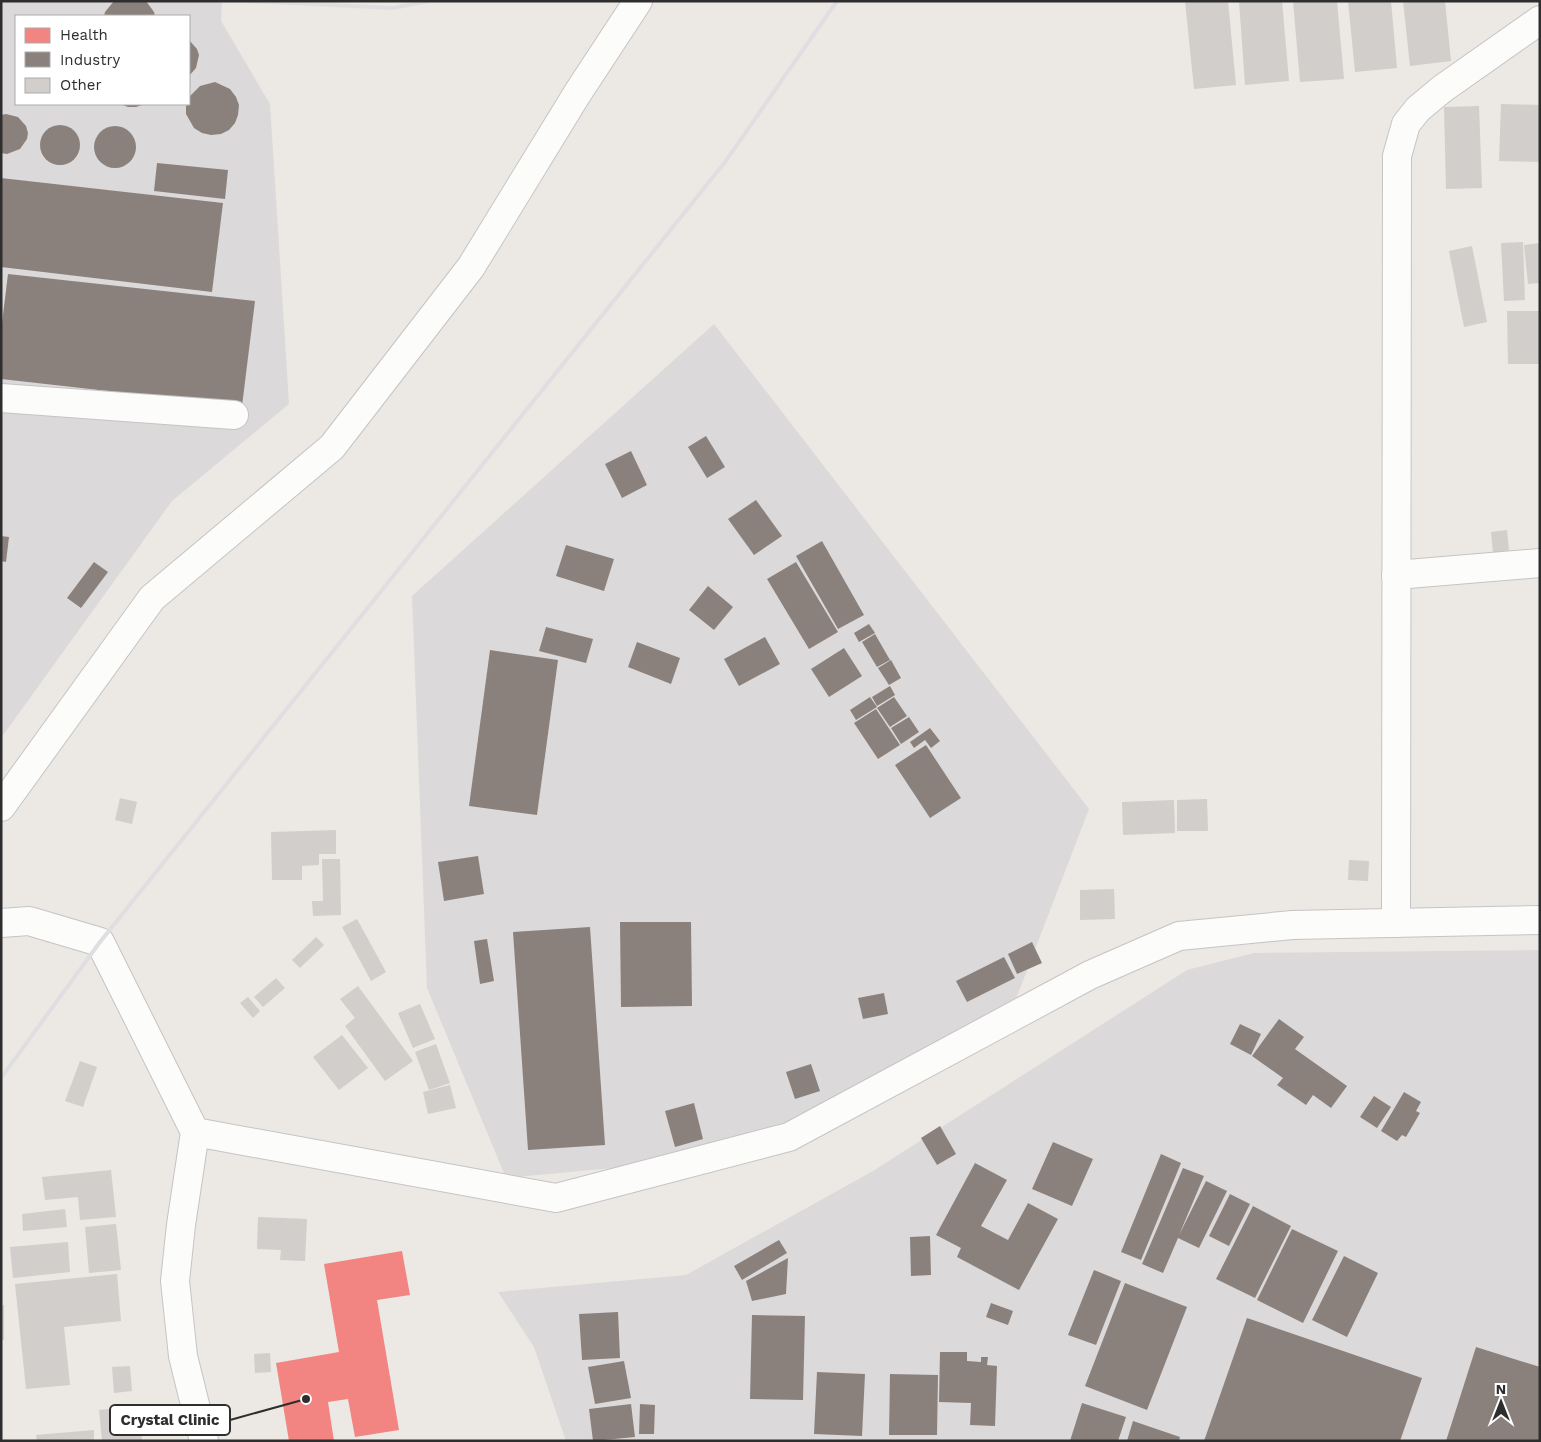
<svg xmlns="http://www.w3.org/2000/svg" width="1541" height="1442" viewBox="0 0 1541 1442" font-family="'Work Sans',sans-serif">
<rect width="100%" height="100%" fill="#ece8e4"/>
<!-- industrial -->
<g fill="#dcd9db" fill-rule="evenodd">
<path d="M1,1H222L221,21L270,104L289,404L172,501L1,738ZM16,16H189V104H16Z"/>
<path d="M714,324L1089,809L1011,1012L786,1152L506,1178L427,988L412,596Z"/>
<path d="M1540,950V1441H566L534,1347L498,1292L686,1275L873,1171L1187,970L1254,953Z"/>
</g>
<!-- health -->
<path fill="#f28482" d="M402,1251L410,1295L377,1300L399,1430L355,1437L348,1399L328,1402L334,1441H289L276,1363L339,1352L324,1264Z"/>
<!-- industry -->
<g fill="#8a817c">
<path d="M114,1H146L154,12L155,16H104L105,12Z"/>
<path d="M189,40L197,49L199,55L196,68L189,76Z"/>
<path d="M215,82L230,89L236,97L239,105L238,115L235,123L229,130L221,134L211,135L202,133L194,128L186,114V106L189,104V97L200,86Z"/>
<path d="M120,104H145L136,107H128Z"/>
<path d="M6,114L18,117L26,126L28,133L27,139L20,149L7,154L1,153V115Z"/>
<circle cx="60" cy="145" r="20"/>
<circle cx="115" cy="147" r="21"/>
<path d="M157,163L228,170L225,199L154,191Z"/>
<path d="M1,178L223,203L212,292L1,267Z"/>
<path d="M8,274L255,301L242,406L1,379V331Z"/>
<path d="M706,436L725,467L707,478L688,447Z"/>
<path d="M631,451L647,485L622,498L605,464Z"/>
<path d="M756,500L782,536L754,555L728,519Z"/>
<path d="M1,536L9,537L6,562L1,561Z"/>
<path d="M822,541L864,615L838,629L796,556Z"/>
<path d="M566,545L614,559L604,591L556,576Z"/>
<path d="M94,562L108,572L81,608L67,598Z"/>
<path d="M796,562L838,632L809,649L767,579Z"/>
<path d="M708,586L733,607L714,630L689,610Z"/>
<path d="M869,624L875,633L859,642L854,633Z"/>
<path d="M546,627L593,639L586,663L539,651Z"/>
<path d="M875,634L890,660L877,667L862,642Z"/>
<path d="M765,637L780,664L739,686L724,659Z"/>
<path d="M637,642L680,658L671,684L628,667Z"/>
<path d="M844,648L862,676L829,697L811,669Z"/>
<path d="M490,650L558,660L537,815L469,806Z"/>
<path d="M891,660L901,678L889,685L878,668Z"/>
<path d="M890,686L895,695L877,706L872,697Z"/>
<path d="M870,697L877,707L856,720L850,710Z"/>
<path d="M894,697L907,716L890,727L877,708Z"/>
<path d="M876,709L900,745L878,759L854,723Z"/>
<path d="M909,717L919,732L901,744L891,728Z"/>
<path d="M930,728L940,741L931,748L925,740L914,748L910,742Z"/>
<path d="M926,745L961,798L930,818L895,765Z"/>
<path d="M478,856L484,894L444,901L438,862Z"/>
<path d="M620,922H691L692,1006L621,1007Z"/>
<path d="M590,927L605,1145L528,1150L513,932Z"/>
<path d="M487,939L494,981L480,984L474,941Z"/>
<path d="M1032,942L1042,963L1017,974L1008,954Z"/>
<path d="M1004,957L1015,978L967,1002L956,981Z"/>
<path d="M884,993L888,1014L863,1019L858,998Z"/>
<path d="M1279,1019L1304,1037L1295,1049L1347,1086L1331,1108L1313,1095L1306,1105L1277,1085L1283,1078L1252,1056Z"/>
<path d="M1240,1024L1261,1034L1251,1055L1230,1044Z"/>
<path d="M811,1064L820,1091L795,1099L786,1072Z"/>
<path d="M1404,1092L1421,1102L1416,1111L1420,1113L1406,1137L1402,1135L1397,1141L1381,1131Z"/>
<path d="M1374,1096L1391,1107L1377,1128L1360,1117Z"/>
<path d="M694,1103L703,1139L675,1147L665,1111Z"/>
<path d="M940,1126L956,1154L937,1165L921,1138Z"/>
<path d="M1053,1142L1093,1159L1072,1206L1032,1189Z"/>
<path d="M1161,1154L1181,1163L1141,1260L1121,1252Z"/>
<path d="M975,1163L1007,1180L981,1226L1008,1240L1028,1203L1058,1219L1019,1290L957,1257L961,1248L936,1235Z"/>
<path d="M1183,1168L1204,1176L1179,1235L1206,1181L1227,1191L1199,1248L1178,1238L1163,1273L1142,1264Z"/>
<path d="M1230,1194L1250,1204L1229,1246L1209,1236Z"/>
<path d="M1253,1206L1291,1226L1255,1298L1216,1279Z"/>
<path d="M1292,1229L1338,1251L1303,1323L1257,1300Z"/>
<path d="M930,1236L931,1275L911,1276L910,1237Z"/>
<path d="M779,1240L787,1253L742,1280L734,1266Z"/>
<path d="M1344,1256L1378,1273L1347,1337L1312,1320Z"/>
<path d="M788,1258L786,1294L752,1301L746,1281Z"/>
<path d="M1094,1270L1121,1281L1096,1345L1068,1335Z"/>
<path d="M1125,1283L1187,1307L1147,1410L1085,1386Z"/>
<path d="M991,1303L1013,1311L1008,1325L986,1317Z"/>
<path d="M618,1312L620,1358L582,1360L579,1314Z"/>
<path d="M752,1315L805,1316L803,1400L750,1399Z"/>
<path d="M1247,1318L1422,1378L1400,1441H1204Z"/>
<path d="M1476,1347L1540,1367V1441H1446Z"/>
<path d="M940,1352H967V1361L981,1362V1357H988L987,1365L997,1366L995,1426L970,1425L971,1403L939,1402Z"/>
<path d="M624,1361L631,1398L595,1404L588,1367Z"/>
<path d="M817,1372L865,1374L862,1436L814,1434Z"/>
<path d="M890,1374L938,1375L937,1435H889Z"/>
<path d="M1082,1403L1126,1417L1118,1441H1070Z"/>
<path d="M631,1404L635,1437L593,1441L589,1409Z"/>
<path d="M640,1404L655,1405L654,1434H639Z"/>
<path d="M1133,1421L1180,1437L1179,1441H1127Z"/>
</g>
<!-- building -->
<g fill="#d1cecb">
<path d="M1185,1H1228L1236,85L1194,89Z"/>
<path d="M1239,1H1282L1289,81L1245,85Z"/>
<path d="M1293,1H1337L1344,79L1300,82Z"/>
<path d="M1348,1H1391L1397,68L1355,72Z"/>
<path d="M1403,1H1445L1451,61L1410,66Z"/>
<path d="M1501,104L1540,105V162L1499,161Z"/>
<path d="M1479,106L1482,188L1446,189L1444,107Z"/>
<path d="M1523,242L1525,300L1504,301L1501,243Z"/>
<path d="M1540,243V283L1528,284L1524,245Z"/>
<path d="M1472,246L1487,322L1464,327L1449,251Z"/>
<path d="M1507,311H1540V364H1508Z"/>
<path d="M1507,530L1509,550L1493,553L1491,532Z"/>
<path d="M120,798L137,802L132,824L115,820Z"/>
<path d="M1207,799L1208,831H1177V800Z"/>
<path d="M1174,800L1175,833L1123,835L1122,802Z"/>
<path d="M336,830V854H319V865L302,866V880H272L271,832Z"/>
<path d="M322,859H340L341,915L313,916L312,901H323Z"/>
<path d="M1349,860L1369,861L1368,881L1348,880Z"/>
<path d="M1114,889L1115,919L1080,920V890Z"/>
<path d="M357,919L386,972L371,981L342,927Z"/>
<path d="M316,937L324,945L300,968L292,960Z"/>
<path d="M276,978L285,988L263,1007L254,997Z"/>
<path d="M358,986L413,1061L385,1081L345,1026L355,1018L340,999Z"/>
<path d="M248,997L260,1011L253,1018L240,1003Z"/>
<path d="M420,1004L435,1039L413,1048L398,1013Z"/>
<path d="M342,1035L368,1068L339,1090L313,1057Z"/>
<path d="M436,1044L450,1083L429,1090L415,1052Z"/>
<path d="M80,1061L97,1067L83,1107L65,1101Z"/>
<path d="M450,1085L456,1108L428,1114L423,1092Z"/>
<path d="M111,1170L116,1217L80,1220L78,1197L45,1200L42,1177Z"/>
<path d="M65,1209L67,1227L23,1231L22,1214Z"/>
<path d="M258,1217L307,1219L305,1261L280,1260L281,1250L257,1249Z"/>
<path d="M116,1224L121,1270L89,1273L85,1227Z"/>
<path d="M68,1242L70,1272L13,1278L10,1247Z"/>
<path d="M117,1274L121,1321L64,1327L70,1385L26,1389L15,1284Z"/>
<rect x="1" y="1305" width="3" height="35"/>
<path d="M270,1353L271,1372L255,1373L254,1354Z"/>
<path d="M130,1366L132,1391L114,1393L112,1367Z"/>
<path d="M139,1406L142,1441H102L99,1410Z"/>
<path d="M94,1430V1441H37L36,1435Z"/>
</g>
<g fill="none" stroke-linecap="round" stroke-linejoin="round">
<defs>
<g id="minor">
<path d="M1,398L234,415"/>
<path d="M1396,575L1540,563"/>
<path d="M1,807L152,598L332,447L471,267L577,94L638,1"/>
<path d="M1,923L29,921L100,942L195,1132L181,1225L175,1281L183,1356L204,1441"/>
<path d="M1396,923L1397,156L1406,124L1418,109L1442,89L1540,20"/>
<path d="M195,1132L556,1198L789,1137L1090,975L1179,936L1292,925L1540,920"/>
</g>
</defs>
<!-- minor casing -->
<use href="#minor" stroke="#c5c4c5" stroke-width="30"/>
<!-- minor -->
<use href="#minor" stroke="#fcfcfb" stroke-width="28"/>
<!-- rail -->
<g stroke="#dfdfe1" stroke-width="4">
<path d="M248,1L393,8L429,1"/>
<path d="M1,1078L100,942L725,162L837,1"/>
</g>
</g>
<!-- callouts -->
<path fill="none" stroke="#2e2e2e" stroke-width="2" d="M306 1399L230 1420"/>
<circle fill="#2e2e2e" stroke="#fff" stroke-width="2" cx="306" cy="1399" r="5"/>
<rect fill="#fff" stroke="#2e2e2e" stroke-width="2" x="110" y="1405" width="120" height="30" rx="5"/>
<g font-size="15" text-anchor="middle" font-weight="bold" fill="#2e2e2e">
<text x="170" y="1425">Crystal Clinic</text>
</g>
<!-- border -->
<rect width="1541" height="1442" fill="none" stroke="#2e2e2e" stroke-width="5"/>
<!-- legend -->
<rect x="15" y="15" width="175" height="90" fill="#ffffff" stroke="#ababab"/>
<rect x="25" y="28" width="25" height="15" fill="#f28482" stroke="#ababab"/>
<text x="60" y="40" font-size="15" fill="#2e2e2e">Health</text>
<rect x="25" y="52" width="25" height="15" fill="#8a817c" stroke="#ababab"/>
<text x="60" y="65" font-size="15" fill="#2e2e2e">Industry</text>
<rect x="25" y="78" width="25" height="15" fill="#d1cecb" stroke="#ababab"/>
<text x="60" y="90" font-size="15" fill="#2e2e2e">Other</text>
<!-- north arrow -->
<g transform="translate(1501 1402)" stroke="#ffffff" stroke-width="4" paint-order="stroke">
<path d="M0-4L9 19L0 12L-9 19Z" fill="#2e2e2e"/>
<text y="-8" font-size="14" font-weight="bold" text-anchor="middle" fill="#2e2e2e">N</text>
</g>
</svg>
